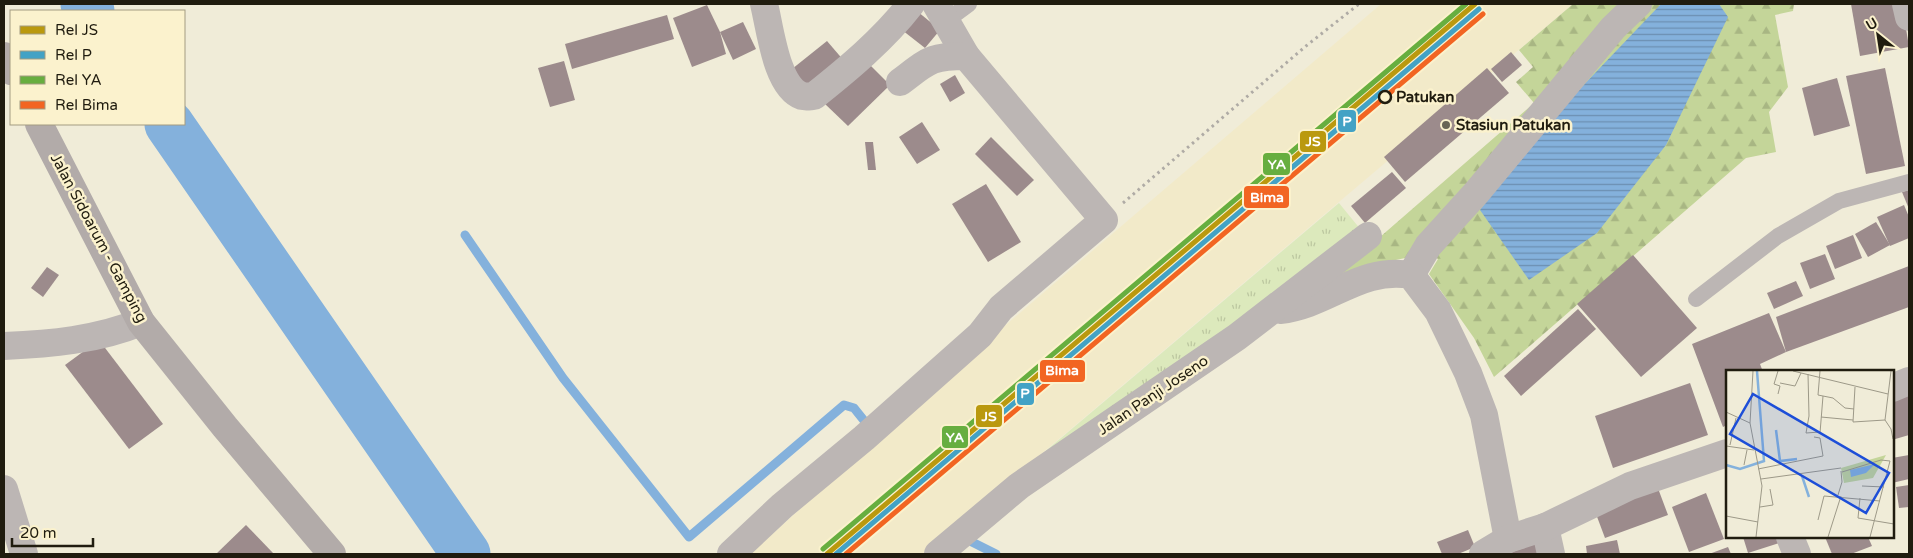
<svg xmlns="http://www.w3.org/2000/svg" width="1913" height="558" viewBox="0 0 1913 558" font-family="'Varela Round',sans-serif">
<defs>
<pattern id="grass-tufts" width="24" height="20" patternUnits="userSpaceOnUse" patternTransform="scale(1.25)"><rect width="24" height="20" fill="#dce9bc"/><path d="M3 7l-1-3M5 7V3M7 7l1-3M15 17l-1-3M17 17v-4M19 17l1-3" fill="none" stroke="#bcc7a0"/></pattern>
<pattern id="forest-firs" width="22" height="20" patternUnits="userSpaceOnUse" patternTransform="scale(1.25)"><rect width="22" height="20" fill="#c4d599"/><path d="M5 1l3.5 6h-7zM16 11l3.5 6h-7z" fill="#a8b683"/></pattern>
<pattern id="water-rules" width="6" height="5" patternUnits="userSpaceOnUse" patternTransform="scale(1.25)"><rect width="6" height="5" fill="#84b1dc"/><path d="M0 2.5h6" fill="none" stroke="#6c8fb1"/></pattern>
</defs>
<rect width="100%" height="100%" fill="#f0ecd8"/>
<!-- built -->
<path fill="#f2eac9" d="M1381,4H1573L923,554H750L987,341Z"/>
<!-- grass -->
<path fill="url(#grass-tufts)" d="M1339,203L1361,230L1233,331L1003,487Z"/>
<!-- forest -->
<path fill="url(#forest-firs)" d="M1573,4H1794L1793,11L1775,15L1788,87L1769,112L1776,152L1746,158L1494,377L1474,338L1429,274L1438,259L1418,246L1410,257L1367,266L1332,281L1372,244L1534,103L1516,82L1533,67L1519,50Z"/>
<!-- water -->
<path fill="url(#water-rules)" d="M1661,4H1719L1728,17L1666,145L1597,233L1529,280L1480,210L1532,139Z"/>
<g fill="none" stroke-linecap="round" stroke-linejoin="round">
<!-- stream -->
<g stroke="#84b1dc" stroke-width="9">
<path d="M465,235L563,378L689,537L844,405L854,408L866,423"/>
<path d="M972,542L996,554"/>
</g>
<!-- river -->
<g stroke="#84b1dc" stroke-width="49">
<path d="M85,4L90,11"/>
<path d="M169,124L466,554"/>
</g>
</g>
<!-- building -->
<g fill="#9c8b8c">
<path d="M1851,4H1902L1909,47L1860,56Z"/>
<path d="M707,5L720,32L726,54L692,67L673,18Z"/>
<path d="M917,11L940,30L925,48L902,30Z"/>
<path d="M667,15L674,39L572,69L565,44Z"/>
<path d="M743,22L756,49L733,60L720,32Z"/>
<path d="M827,41L845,62L809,91L792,69Z"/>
<path d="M1511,52L1522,65L1502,82L1491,69Z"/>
<path d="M564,61L575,100L550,107L538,68Z"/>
<path d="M866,61L890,85L848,126L824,103Z"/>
<path d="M1487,68L1509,93L1405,182L1384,157Z"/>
<path d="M1885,68L1905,166L1866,174L1846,76Z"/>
<path d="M955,75L965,93L950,102L940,84Z"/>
<path d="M1837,78L1850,126L1814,136L1802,88Z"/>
<path d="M922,122L940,150L917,164L899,137Z"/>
<path d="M991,137L1034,180L1017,196L975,154Z"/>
<path d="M865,142H873L876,170H868Z"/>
<path d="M1392,172L1406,188L1365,223L1351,206Z"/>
<path d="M986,184L1021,242L988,262L952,204Z"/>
<path d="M1909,190V209L1902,192Z"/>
<path d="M1904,205L1909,217V238L1890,246L1877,217Z"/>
<path d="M1876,222L1890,245L1868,257L1855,234Z"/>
<path d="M1853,235L1862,258L1835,269L1826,246Z"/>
<path d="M1825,254L1835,279L1810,289L1800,263Z"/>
<path d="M1633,255L1697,328L1641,377L1577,304Z"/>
<path d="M1909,266V307L1786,352L1776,317Z"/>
<path d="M47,267L59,275L43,297L31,288Z"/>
<path d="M1796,281L1803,296L1774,309L1767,293Z"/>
<path d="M1578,309L1596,329L1521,396L1504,376Z"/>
<path d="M1769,313L1786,352L1760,364L1763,372H1727V425L1723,427L1692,344Z"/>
<path d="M99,340L163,424L129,449L65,365Z"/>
<path d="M1690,383L1708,435L1613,468L1595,416Z"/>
<path d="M1907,391L1909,401V435L1892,440V395Z"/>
<path d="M1909,455V479L1892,483V458Z"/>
<path d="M1656,483L1668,515L1605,538L1593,506Z"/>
<path d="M1909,485V507L1899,508L1896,487Z"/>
<path d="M1706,493L1724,539L1689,552L1672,507Z"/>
<path d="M246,525L274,554H216Z"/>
<path d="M1468,530L1475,547L1458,554H1442L1437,542Z"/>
<path d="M1743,537H1780L1782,542L1748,553Z"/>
<path d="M1825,537H1868L1872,546L1851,554H1832Z"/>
<path d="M1617,540L1620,554H1587L1586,546Z"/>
<path d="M1544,541L1547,554H1506Z"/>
<path d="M1728,547L1731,554H1709Z"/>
</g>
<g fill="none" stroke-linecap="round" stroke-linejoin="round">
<!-- path -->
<path stroke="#afaba5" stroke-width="3" stroke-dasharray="2.5 4" stroke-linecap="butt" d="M1123,203L1306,46L1359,4"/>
<!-- lane -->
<g stroke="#bcb6b4" stroke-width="16">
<path d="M946,21L969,4"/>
<path d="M1696,299L1778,236L1839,201L1909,182"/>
</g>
<!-- street -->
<g stroke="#bcb6b4" stroke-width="28">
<path d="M764,4C770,27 776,87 802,96C806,97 811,96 814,96C848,69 884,39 911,4"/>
<path d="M936,4L966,56"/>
<path d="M1906,4L1909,17"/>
<path d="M1411,275L1428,246L1477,192L1613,28L1638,4"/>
<path d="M1280,310C1328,305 1360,266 1411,275L1438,311L1468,373L1484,415L1508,539"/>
<path d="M4,346C50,344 97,340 141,322"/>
<path d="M1892,388L1909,381"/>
<path d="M4,489L24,554"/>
<path d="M1545,527L1551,554"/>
<path d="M1790,537L1797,554"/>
<path d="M731,554L782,506L864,438L980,335L1001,308L1104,220L966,56C930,56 928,61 900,82"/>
<path d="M938,554L1019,486L1237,337L1368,236"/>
<path d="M1483,554L1508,539L1545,527L1630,486L1727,453"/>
</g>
<!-- secondary -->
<g stroke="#b2aba9" stroke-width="28">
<path d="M4,56L11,71"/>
<path d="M39,124L141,322L225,427L332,554"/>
</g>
<defs>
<path id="rail-1" d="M827,554L1475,4"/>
<path id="rail-2" d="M836,554L1479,9"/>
<path id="rail-3" d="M823,549L1466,4"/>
<path id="rail-4" d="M846,554L1483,14"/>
</defs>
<!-- rail-1 casing -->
<use href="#rail-1" stroke="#fbf2cd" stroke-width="9"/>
<!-- rail-2 casing -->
<use href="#rail-2" stroke="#fbf2cd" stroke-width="9"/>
<!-- rail-3 casing -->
<use href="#rail-3" stroke="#fbf2cd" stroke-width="9"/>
<!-- rail-4 casing -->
<use href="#rail-4" stroke="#fbf2cd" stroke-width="9"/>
<!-- rail-1 -->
<use href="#rail-1" stroke="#ba990e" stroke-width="5"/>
<!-- rail-2 -->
<use href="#rail-2" stroke="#43a2c5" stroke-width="5"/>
<!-- rail-3 -->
<use href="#rail-3" stroke="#67ae3f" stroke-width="5"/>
<!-- rail-4 -->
<use href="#rail-4" stroke="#f26522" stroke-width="5"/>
</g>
<!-- markers -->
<circle fill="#fbf2cd" stroke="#201c0f" stroke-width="2.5" cx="1385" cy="97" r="6"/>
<circle fill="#696555" stroke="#fbf2cd" stroke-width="2" cx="1446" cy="125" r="5"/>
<g text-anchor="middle" stroke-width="5" stroke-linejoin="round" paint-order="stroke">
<!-- stop labels -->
<g font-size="15" font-weight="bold" fill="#201c0f" stroke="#fbf2cd" text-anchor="start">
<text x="1396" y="102">Patukan</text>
</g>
<!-- poi labels -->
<g font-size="15" font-weight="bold" fill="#201c0f" stroke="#fbf2cd" text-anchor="start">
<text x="1456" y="130">Stasiun Patukan</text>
</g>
<!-- street labels -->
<g font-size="15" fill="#201c0f" stroke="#fbf2cd">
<text transform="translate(99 238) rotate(62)" y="5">Jalan Sidoarum - Gamping</text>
<text transform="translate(1153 395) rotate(-34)" y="5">Jalan Panji Joseno</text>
</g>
</g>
<!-- overview -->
<g transform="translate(1726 370)">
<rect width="168" height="168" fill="#f0ecd8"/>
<path d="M160,85L147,108L118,113L115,98Z" fill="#c4d599"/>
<path d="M149,94L140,103L125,107L124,100Z" fill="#84b1dc"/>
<path fill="none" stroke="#84b1dc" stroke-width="2.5" d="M50,60L54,91L71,89M0,95L14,99L38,91L31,1M76,106L83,127"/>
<path fill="none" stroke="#9d9988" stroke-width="1" d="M27,1L24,53L36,116L30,167M67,1L162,24M94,1L92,25L107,28L119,38L128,39M82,4L83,46L80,63L94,62M54,13L69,16L75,3M129,17L127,52L159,50M52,24L54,16L48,14L52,1M0,42L24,53M95,47L127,50M159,50L165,1M159,50L165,59L167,69M94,63L97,26M4,75L10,48M0,76L28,80M18,95L21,80M32,99L97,86L94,68L88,67M116,102L155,90L164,91L144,167M35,109L115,98M136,116L158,117M112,125L116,112L115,101M134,128L132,148L168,154M34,137L47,135L44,119M0,146L32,152M92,150L98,126L154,131M102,167L115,126"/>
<path fill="#1d4ed8" fill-opacity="0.15" stroke="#1d4ed8" stroke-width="2.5" d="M27,24L163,103L140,143L4,64Z"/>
<rect width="168" height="168" fill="none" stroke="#201c0f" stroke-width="2.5"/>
</g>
<g stroke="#fbf2cd" stroke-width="2">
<rect x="1337" y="109" width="20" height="24" rx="5" fill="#43a2c5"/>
<rect x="1299" y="130" width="28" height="23" rx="5" fill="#ba990e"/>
<rect x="1262" y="152" width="29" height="24" rx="5" fill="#67ae3f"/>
<rect x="1243" y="185" width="47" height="24" rx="5" fill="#f26522"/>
<rect x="1039" y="359" width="47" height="24" rx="5" fill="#f26522"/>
<rect x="1016" y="382" width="19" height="24" rx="5" fill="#43a2c5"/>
<rect x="975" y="404" width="28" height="24" rx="5" fill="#ba990e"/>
<rect x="941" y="425" width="28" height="24" rx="5" fill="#67ae3f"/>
</g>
<g font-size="14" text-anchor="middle" font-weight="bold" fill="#fff">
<text x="1347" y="126">P</text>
<text x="1313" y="146">JS</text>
<text x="1277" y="169">YA</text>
<text x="1267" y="202">Bima</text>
<text x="1062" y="375">Bima</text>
<text x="1025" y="398">P</text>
<text x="989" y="421">JS</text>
<text x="955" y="442">YA</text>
</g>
<!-- border -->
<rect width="1913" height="558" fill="none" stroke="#201c0f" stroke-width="10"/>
<!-- legend -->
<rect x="10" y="10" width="175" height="115" fill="#fbf2cd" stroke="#a39c81"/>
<rect x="20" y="26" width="25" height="8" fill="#ba990e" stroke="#a39c81"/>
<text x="55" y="35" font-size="15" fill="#201c0f">Rel JS</text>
<rect x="20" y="51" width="25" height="8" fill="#43a2c5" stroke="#a39c81"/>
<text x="55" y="60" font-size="15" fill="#201c0f">Rel P</text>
<rect x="20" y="76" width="25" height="8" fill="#67ae3f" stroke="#a39c81"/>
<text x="55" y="85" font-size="15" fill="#201c0f">Rel YA</text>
<rect x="20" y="101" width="25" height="8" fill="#f26522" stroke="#a39c81"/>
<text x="55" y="110" font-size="15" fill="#201c0f">Rel Bima</text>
<!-- north arrow -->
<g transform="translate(1878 35) rotate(330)" stroke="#fbf2cd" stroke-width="4" paint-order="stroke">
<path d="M0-4L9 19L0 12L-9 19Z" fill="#201c0f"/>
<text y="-8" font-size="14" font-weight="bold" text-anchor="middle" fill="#201c0f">U</text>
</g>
<!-- scale -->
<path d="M12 538v8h81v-8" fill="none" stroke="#201c0f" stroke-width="2.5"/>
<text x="20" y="538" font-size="15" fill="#201c0f" stroke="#fbf2cd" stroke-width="4" paint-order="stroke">20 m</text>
</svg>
